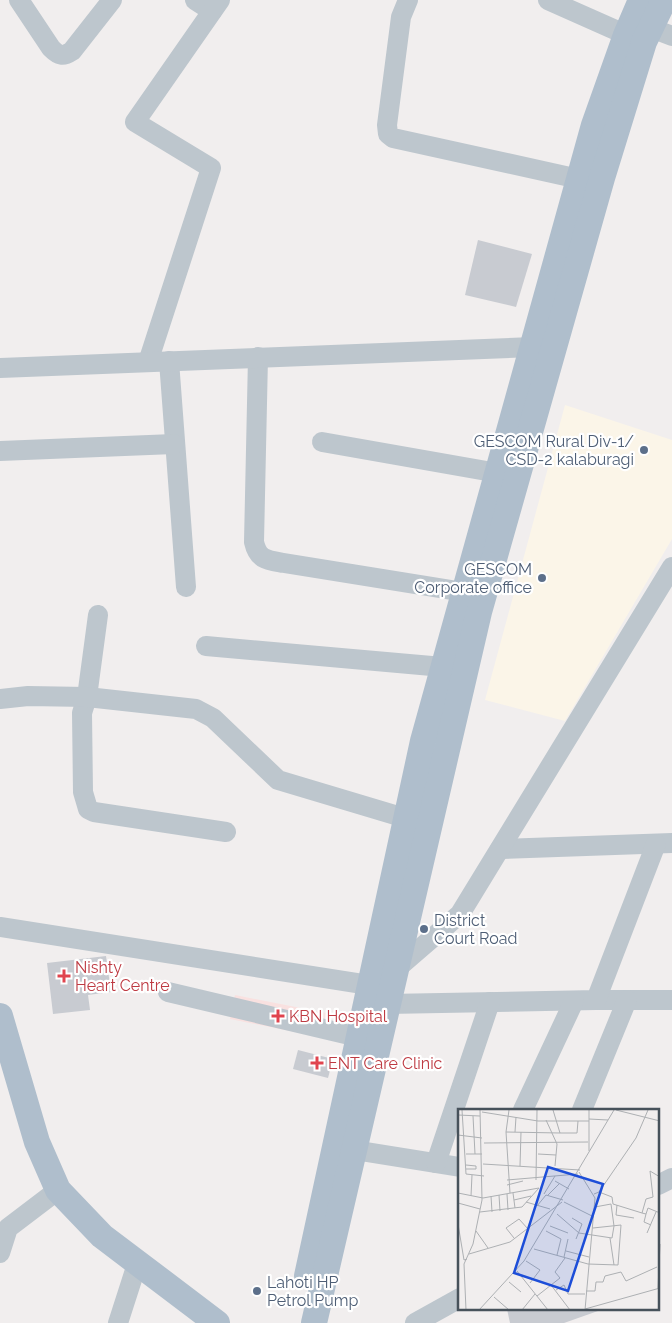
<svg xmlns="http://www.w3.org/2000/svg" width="672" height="1323" viewBox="0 0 672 1323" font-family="Raleway,sans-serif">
<rect width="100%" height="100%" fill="#f1eeee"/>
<!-- commercial -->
<path fill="#fbf5e8" d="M565,405L672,440V539L565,721L485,700Z"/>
<!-- medical -->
<path fill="#f9e1e0" d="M235,995L326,1013L321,1037L230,1019Z"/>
<!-- building -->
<g fill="#c8cbd1">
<path d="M478,240L532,254L516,307L465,295Z"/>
<path d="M106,956L111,992L88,995L90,1010L53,1014L47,963Z"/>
<path d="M298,1050L333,1059L328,1078L293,1069Z"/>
<path d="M507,1309H598V1311L564,1323H510Z"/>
</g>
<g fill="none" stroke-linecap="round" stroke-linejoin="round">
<!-- minor -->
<g stroke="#bdc6cd" stroke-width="20">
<path d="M19,0L51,48C59,56 63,57 72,51L112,0"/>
<path d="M195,0L212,11"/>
<path d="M408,0L401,17L387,125L388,134L393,138L579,179"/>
<path d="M548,0L638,40"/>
<path d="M651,28L672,36"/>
<path d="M258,357L254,542C258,560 267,560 284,563L464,592"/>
<path d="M169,361L186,587"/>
<path d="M148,362L211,168L135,122L220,0"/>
<path d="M0,368L533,347"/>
<path d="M322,442L498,473"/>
<path d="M0,451L174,444"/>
<path d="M98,615L87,697L82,713L83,792L88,809L94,812L226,832"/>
<path d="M206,646L443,667"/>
<path d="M0,699L28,696L87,697L196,709L213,718L278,780L405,818"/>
<path d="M500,849L672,843"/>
<path d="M0,927L369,985"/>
<path d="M394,971L460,914L672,567"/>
<path d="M168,992L358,1037"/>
<path d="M596,1000H672"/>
<path d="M387,1004L596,1000L656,844"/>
<path d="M523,1110L574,1001"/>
<path d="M582,1110L627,1000"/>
<path d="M354,1150L460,1167"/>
<path d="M436,1163L490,1002"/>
<path d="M658,1185L672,1178"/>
<path d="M0,1253L8,1228L58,1190"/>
<path d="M118,1323L137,1264"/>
<path d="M415,1323L460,1298"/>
</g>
<!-- major -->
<g stroke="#afbecc" stroke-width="26">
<path d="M0,1016L37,1142L58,1190L102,1236L217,1323"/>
<path d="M307,1276L423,741L594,125L626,35L641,0"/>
<path d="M314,1323L479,612L602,178L644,42L664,0"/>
</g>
</g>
<!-- markers -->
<g fill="#5c6f8a" stroke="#fff" stroke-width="2">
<circle cx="644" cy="450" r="5"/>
<circle cx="542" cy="578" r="5"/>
<circle cx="424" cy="929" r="5"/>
<circle cx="257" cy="1291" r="5"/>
</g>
<g fill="#e0444e" stroke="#fff" stroke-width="2">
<path d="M61.5 968.5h5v5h5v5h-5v5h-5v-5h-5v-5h5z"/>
<path d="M275.5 1008.5h5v5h5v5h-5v5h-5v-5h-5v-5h5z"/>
<path d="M314.5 1055.5h5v5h5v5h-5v5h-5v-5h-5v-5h5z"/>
</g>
<g text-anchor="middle" stroke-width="4.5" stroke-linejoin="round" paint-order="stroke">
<!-- service labels -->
<g font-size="16" fill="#4e5e75" stroke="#fff" text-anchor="end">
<text x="634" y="447">GESCOM Rural Div-1/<tspan x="634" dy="18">CSD-2 kalaburagi</tspan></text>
<text x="532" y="575">GESCOM<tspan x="532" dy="18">Corporate office</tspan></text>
<text x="434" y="926" text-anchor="start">District<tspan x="434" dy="18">Court Road</tspan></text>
<text x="267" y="1288" text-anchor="start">Lahoti HP<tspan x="267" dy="18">Petrol Pump</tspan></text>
</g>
<!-- health labels -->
<g font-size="16" fill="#be3a42" stroke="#fff" text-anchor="start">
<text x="75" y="973">Nishty<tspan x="75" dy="18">Heart Centre</tspan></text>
<text x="289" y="1022">KBN Hospital</text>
<text x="328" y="1069">ENT Care Clinic</text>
</g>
</g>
<!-- overview -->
<g transform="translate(458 1109)">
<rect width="201" height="201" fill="#f1eeee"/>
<path fill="none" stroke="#adb0b3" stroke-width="1" d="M4,1L8,65L26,67M51,1L48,23L52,84M95,1L102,24H119L120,12M131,1V42M158,1L202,12M24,3L80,12H131M0,6L22,7M15,7L17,45M131,10L150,11M88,11L99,35L97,57M48,23L102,24M57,23L58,8M0,26L24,29M26,34L130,33M8,45H24M80,45L98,46M25,55L122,61M8,56L18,57V60H8M62,57L63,23M121,63L137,89L127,201M49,71L120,65M78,71L79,1M97,72L111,80M49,76L65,72M141,83L154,88L155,95L184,104L188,105L190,99L202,104M0,84L25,89L81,79M55,84L57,99M49,85L50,101M86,85L97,67M136,85L141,83L178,29L190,1M41,86L42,102M90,86L101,75M13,87L14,66M33,87L34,103M56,91L73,87M68,93L92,100M106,93L136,108M0,94L22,100M159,96L158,106L176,109M79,97L88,86L105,91M137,98L153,95M22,103L64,98L81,79M184,104L188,90L195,88L192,62L202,68M99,105L121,124L154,129L156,117L153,95M188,105L186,113L193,116M114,109L124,115L118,130M0,115L6,151L9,150M92,117L110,124M18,122L30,139M88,122L103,130L99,146M189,124L198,103M56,129L48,119L61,110L70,120M152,129L156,156M76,140L130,155L160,156L163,116L135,119M108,142L131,148M11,145L52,133L104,93M106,148L110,130M68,152L82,161L72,174M59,162L90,201M51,173L63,183M93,176L112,201M200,180L202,135M98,181L106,176L110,185H127M128,182H137L138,173H145L147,167L163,163L168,172L199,158M79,187L102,169L97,163L107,149M36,188L51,201M127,200L202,179M8,201L6,155L15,135L24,91L22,1M21,201L66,152L156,1M64,201L77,185"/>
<path fill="#1d4ed8" fill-opacity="0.15" stroke="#1d4ed8" stroke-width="2.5" d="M90,58L145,75L110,182L56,164Z"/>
<rect width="201" height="201" fill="none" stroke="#47525b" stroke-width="2.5"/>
</g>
</svg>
